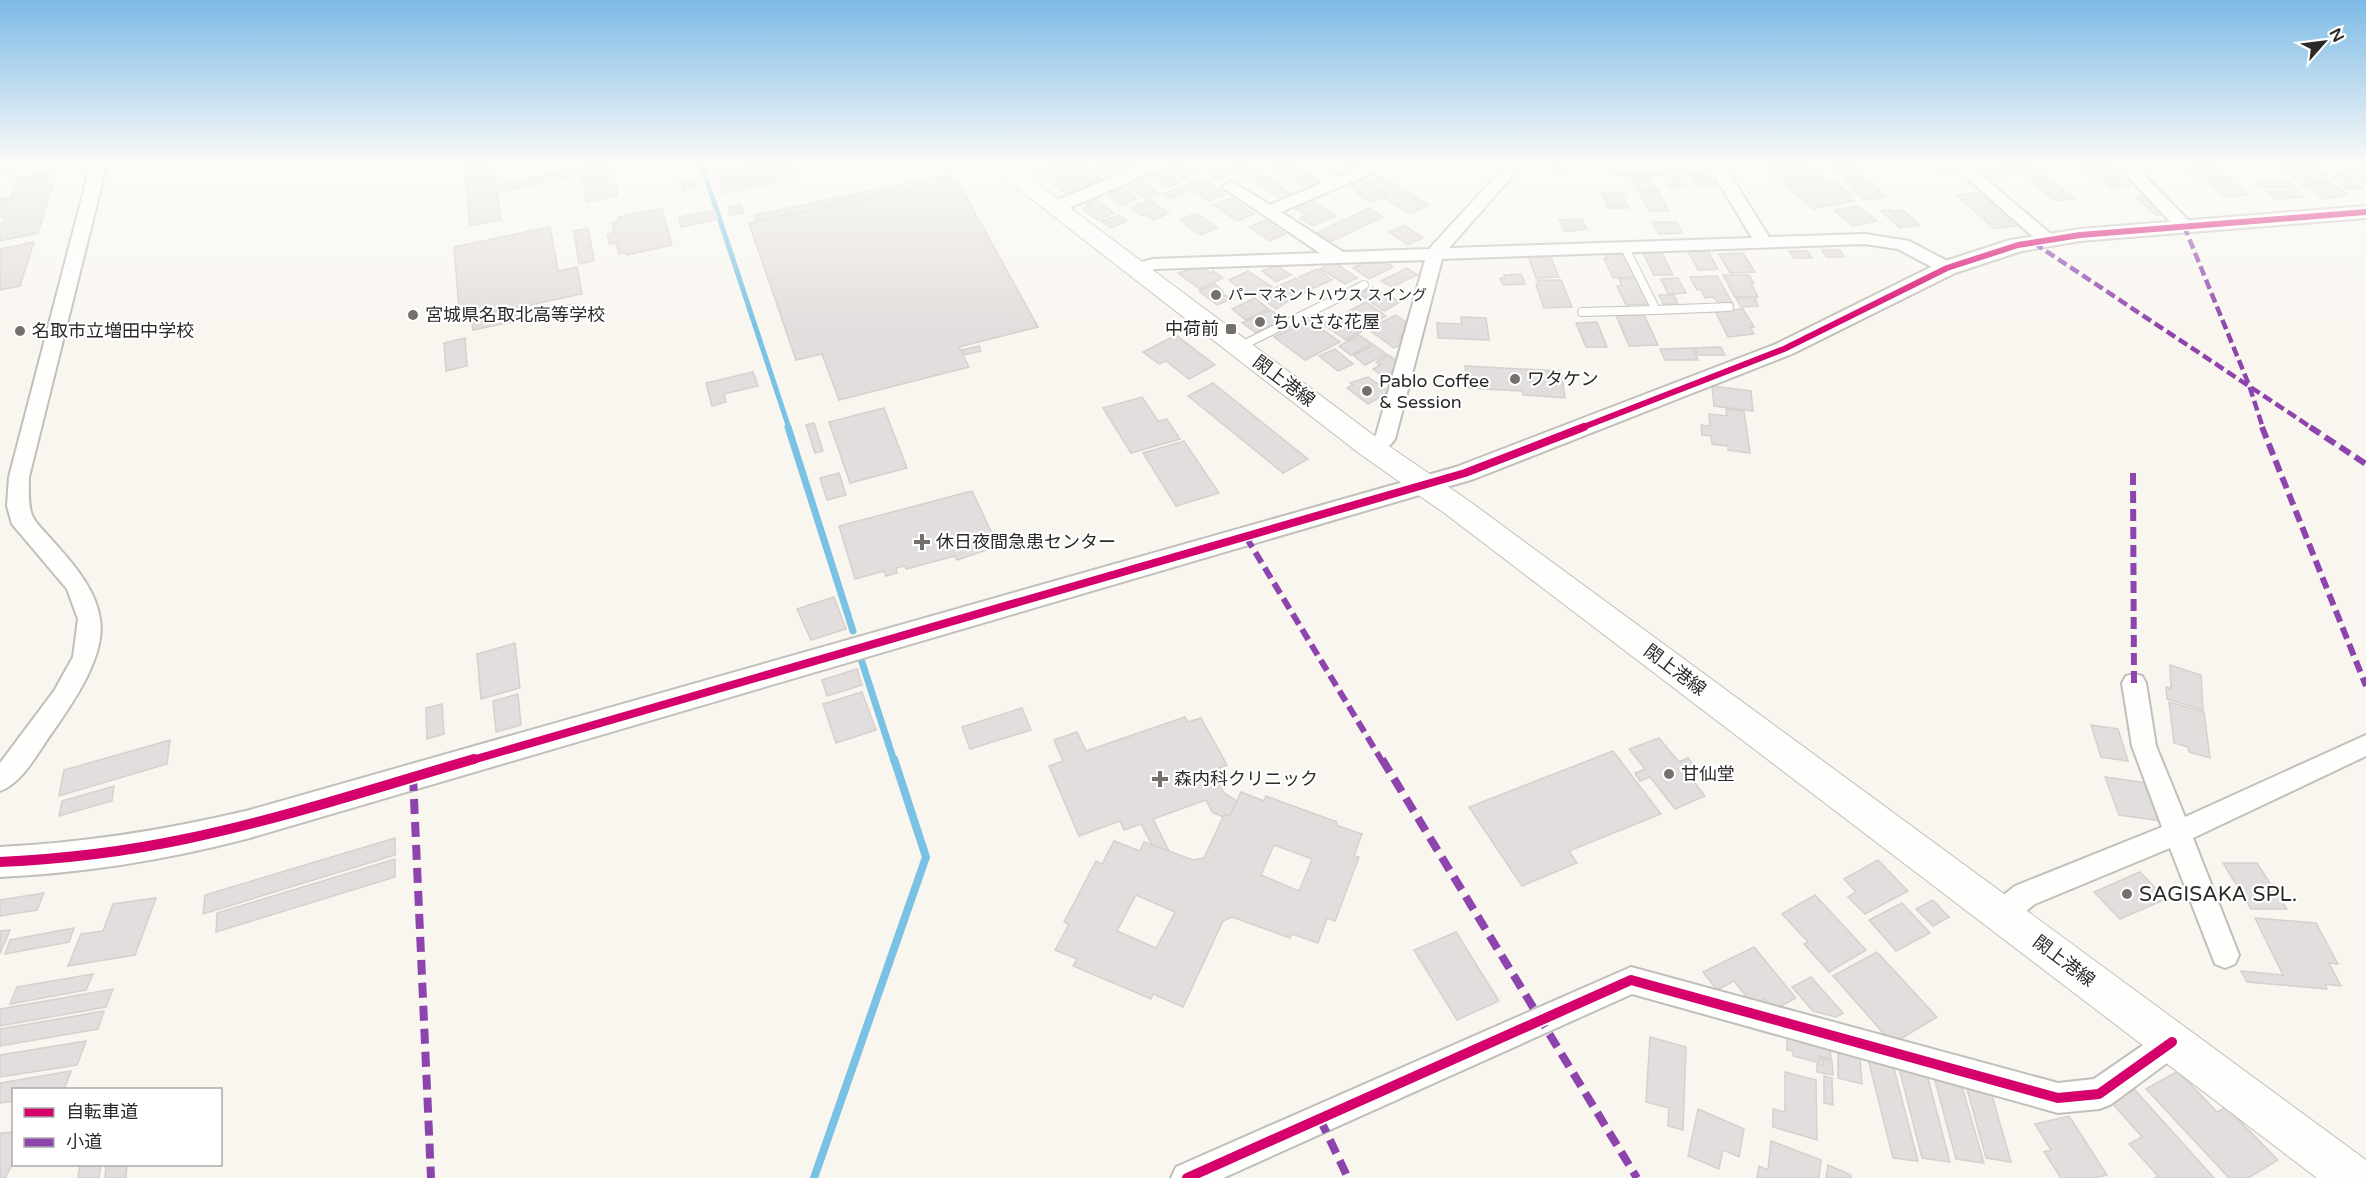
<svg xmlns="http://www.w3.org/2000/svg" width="2366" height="1178" viewBox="0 0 2366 1178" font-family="'Varela Round','Noto Sans JP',sans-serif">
<rect width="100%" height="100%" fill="#f9f6f0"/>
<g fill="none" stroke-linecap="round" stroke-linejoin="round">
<!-- stream-far2 -->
<path stroke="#7ac2e3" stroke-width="5" d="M701,163L789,428"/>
<!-- stream-far1 -->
<g stroke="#7ac2e3" stroke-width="7">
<path d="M788,427L853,631"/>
<path d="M861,659L894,761"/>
</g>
<!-- stream -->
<path stroke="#7ac2e3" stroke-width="8" d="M814,1178L926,857L894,759"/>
</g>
<!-- building -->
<g fill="#e2dedd" stroke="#d4d1cf" stroke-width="1.5" fill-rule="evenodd">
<path d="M464,163H493L501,220L470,226Z"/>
<path d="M579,163H610L618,196L587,202Z"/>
<path d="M757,163H791L797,178L724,193L716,171Z"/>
<path d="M1056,163H1080L1102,179L1067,194L1036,171Z"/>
<path d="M1086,163H1144L1107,178Z"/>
<path d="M1182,163L1197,172L1184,178L1169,168Z"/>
<path d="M1238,163H1245L1258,171L1241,175L1229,167Z"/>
<path d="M1284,163L1296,170L1291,172L1295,174L1286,178L1270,168Z"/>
<path d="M1335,163H1355L1359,164L1347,170Z"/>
<path d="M1544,163H1563L1568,170L1553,171L1549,164Z"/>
<path d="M1760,163H1813L1808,164L1830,182L1834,181L1851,195L1847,196L1854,201L1813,209Z"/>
<path d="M1828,163H1851L1886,197L1864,200Z"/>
<path d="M2030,163L2075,199L2055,201L2010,164Z"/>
<path d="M2076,163H2104L2122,178L2096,180Z"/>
<path d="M2182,163H2212L2230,178L2201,179L2187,169H2189Z"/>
<path d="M2271,163H2299L2326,180L2303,183Z"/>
<path d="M2304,163H2320L2327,167L2317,169L2327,175L2321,176L2307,167L2310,166Z"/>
<path d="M2008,165L2018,173L1989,178L1978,170Z"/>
<path d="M1946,166L1954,173L1941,175L1933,167Z"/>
<path d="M2348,167H2359L2366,174V184Z"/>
<path d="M580,168L582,175L497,192L496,185Z"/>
<path d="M1163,170L1180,182L1166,188L1149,176Z"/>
<path d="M1219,170L1228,176L1218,180L1209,174Z"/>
<path d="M1679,170L1690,187L1669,188L1662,171Z"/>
<path d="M57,171L38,233L0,241V231L5,216L0,217V199L11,198L17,178Z"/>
<path d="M1306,171L1317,182L1304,187L1293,177Z"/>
<path d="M1260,172L1275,182L1263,187L1246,178Z"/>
<path d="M1708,173L1716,186L1697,187L1689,174Z"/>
<path d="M953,174L957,180L756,221L754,215Z"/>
<path d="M1648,174L1657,189L1638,190L1629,175Z"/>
<path d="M2333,175H2348L2363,189H2347Z"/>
<path d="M1381,176L1399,188L1386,194L1367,182Z"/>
<path d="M692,178L696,187L683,190L680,180Z"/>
<path d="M1202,179L1226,194L1210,201L1189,190L1169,199L1162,194Z"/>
<path d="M2229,179L2249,195L2224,197L2204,180Z"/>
<path d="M957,180L1038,327L959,347L969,367L839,400L822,354L796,360L749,223Z"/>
<path d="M1361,180L1387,196L1372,203L1356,193L1359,192L1349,185Z"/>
<path d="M2122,180L2130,187L2112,188L2104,181Z"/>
<path d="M1141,181L1160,194L1147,199L1126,187Z"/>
<path d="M2288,181L2294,187L2264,188L2257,183Z"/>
<path d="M2326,181L2348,195L2325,199L2303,185Z"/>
<path d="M1277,184L1292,195L1282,199L1265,189Z"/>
<path d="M1122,188L1137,199L1121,205L1107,195Z"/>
<path d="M1403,189L1429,205L1410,214L1384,198Z"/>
<path d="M2297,190L2305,197L2275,199L2267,192Z"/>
<path d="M1638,191H1658L1669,211H1649Z"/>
<path d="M1979,192L2015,226L1994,229L1957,195Z"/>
<path d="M1601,193H1622L1629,208H1608Z"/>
<path d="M1093,196L1114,213L1097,220L1083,209L1089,206L1082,201Z"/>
<path d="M2135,196H2145L2166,215H2156Z"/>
<path d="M1231,198L1254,214L1237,221L1214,205Z"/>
<path d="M1150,200L1169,213L1154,220L1146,215L1142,216L1130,208Z"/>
<path d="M1312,200L1336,216L1313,226L1300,218L1306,215L1294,208Z"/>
<path d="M741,204L744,213L730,215L728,207Z"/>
<path d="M1858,206L1877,221L1852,226L1834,210Z"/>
<path d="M662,208L672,245L627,255V253L619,254L616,243L610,244L607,234L614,233L612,223L619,221L618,217Z"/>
<path d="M1369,208L1383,217L1330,242L1316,233Z"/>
<path d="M1890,209L1892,211L1903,210L1920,225L1900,228L1881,211Z"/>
<path d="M715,210L718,219L681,227L679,217Z"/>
<path d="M1197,213L1217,228L1200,235L1180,220Z"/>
<path d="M1120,215L1127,221L1111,228L1101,221Z"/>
<path d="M1582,219L1587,229L1565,232L1559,220Z"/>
<path d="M1265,220L1285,234L1270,241L1249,227Z"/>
<path d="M1652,222H1676L1682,233L1659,234Z"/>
<path d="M1404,225L1423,238L1408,245L1389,232Z"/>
<path d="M550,227L558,271L577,267L582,294L460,320L454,247Z"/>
<path d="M588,228L594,261L579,264L574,231Z"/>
<path d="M34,242L20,286L0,290V249Z"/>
<path d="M1822,250H1840L1844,257H1826Z"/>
<path d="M1688,251H1708L1718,269L1698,270Z"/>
<path d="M1789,251H1807L1812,258H1794Z"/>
<path d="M1643,253H1662L1673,275H1654Z"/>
<path d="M1743,253L1755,272L1730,273L1719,254Z"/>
<path d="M1606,254H1624L1635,277L1613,278L1604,258H1607Z"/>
<path d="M1528,255H1550L1559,277L1536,278Z"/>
<path d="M1376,260L1379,263L1384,261L1393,267L1369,279L1353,268L1366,262L1369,264Z"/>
<path d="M1334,262L1357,278L1345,284L1320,269Z"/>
<path d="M1276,265L1291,275L1276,282L1262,271Z"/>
<path d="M1201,266L1210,273L1213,271L1223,278L1200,289L1178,273Z"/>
<path d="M1407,268L1417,275L1392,287L1381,281Z"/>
<path d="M1317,269L1332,280L1314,288L1299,277Z"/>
<path d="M1248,271L1272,287L1252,297L1229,280Z"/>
<path d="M1521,274L1525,284L1503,285L1500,278H1505L1504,275Z"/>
<path d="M1723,275H1749L1754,283H1751L1758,297H1735Z"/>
<path d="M1717,276L1733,304H1720L1713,297L1705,298L1701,290H1697L1690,277Z"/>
<path d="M1296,278L1312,289L1297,297L1281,285Z"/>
<path d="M1678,278L1686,293L1668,294L1661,279Z"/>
<path d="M1619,279H1637L1649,304L1626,305L1617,286L1622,285Z"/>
<path d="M1537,280H1561L1572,307L1544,308L1536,285L1538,284Z"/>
<path d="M1215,284L1223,291L1221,292L1231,299L1217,305L1199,291Z"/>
<path d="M1279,286L1294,297L1276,309L1259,296Z"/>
<path d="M1373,287L1385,296L1388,294L1400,302L1384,311L1359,294Z"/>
<path d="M1659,295H1674L1678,304H1663Z"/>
<path d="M1755,297L1758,306L1741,307L1736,298Z"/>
<path d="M1255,298L1269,309L1246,320L1232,309Z"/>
<path d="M1366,302L1386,316L1367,326L1347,312Z"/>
<path d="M574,304L575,310L558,314L557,307Z"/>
<path d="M549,306L550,314L473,330L472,323Z"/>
<path d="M1743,309L1754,327H1750L1754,334L1728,337L1715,311Z"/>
<path d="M1271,310L1284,320L1256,333L1242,323Z"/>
<path d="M1396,315L1411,326L1410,331L1400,337L1407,342L1394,348L1368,329Z"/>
<path d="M1616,315H1644L1658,345L1629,346Z"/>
<path d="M1340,316L1362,331L1346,340L1323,324Z"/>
<path d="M1461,317L1486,318L1489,340L1438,338L1437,323L1462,324Z"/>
<path d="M1309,320L1340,342L1305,360L1274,337Z"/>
<path d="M1597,322L1607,347H1586L1576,323Z"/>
<path d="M1176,335L1215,365L1189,379L1166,361L1159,364L1143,352Z"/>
<path d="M1359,335L1372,344L1351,355L1339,346Z"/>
<path d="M465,338L467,366L446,371L444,343Z"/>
<path d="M1374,345L1386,354L1365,365L1353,355Z"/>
<path d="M979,346L981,351L965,355L962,350Z"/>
<path d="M1721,347L1725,355H1698L1695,348Z"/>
<path d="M1693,348L1698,360H1665L1660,349Z"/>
<path d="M1335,349L1353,364L1338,371L1319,356Z"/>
<path d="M1388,355L1399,362L1400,367L1391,371L1396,375L1387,379L1373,369L1380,365L1376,362Z"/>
<path d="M1465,366L1561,371L1565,398L1523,395L1522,391L1467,388Z"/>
<path d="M753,372L758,386L724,394L726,402L712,406L706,383Z"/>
<path d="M1368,377L1389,392L1368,404L1347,388L1353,385L1350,383Z"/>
<path d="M1213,383L1308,459L1283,473L1188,396Z"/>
<path d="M1712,386L1751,391L1753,411L1714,406Z"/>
<path d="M1142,397L1158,421L1167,419L1180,439L1131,453L1103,408Z"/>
<path d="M884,408L907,468L850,483L829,422Z"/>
<path d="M1726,409L1744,411L1750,453L1728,450V446L1712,444L1711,436L1702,435L1701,425L1710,426L1709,414L1727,416Z"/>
<path d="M814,423L823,451L815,453L806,425Z"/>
<path d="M1184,441L1219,493L1176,506L1143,453Z"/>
<path d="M839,473L846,495L827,500L820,478Z"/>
<path d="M972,491L998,546L957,560L955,556L906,569L905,566L896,568L897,573L886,576L884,571L855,579L839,526Z"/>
<path d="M834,597L846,629L811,640L797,609Z"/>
<path d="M515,643L520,688L481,699L477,654Z"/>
<path d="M2170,665L2201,675L2203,710L2167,699L2166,687L2171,689Z"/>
<path d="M857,669L862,685L827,696L822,680Z"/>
<path d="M862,692L876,730L836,743L823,704Z"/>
<path d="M518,694L521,725L496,732L493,701Z"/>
<path d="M2169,702L2204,712L2210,758L2189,752L2188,747L2174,743Z"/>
<path d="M442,704L444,734L427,739L426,708Z"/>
<path d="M1022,708L1031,730L970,749L962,727Z"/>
<path d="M1185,717L1188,722L1201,718L1227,765L1212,771L1224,793L1237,801L1230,816L1225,814L1223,817L1212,812L1206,800L1153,819L1169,851L1152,845L1141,824L1124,830L1120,821L1079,836L1049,766L1063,761L1054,740L1077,732L1086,751Z"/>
<path d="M2091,725L2118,729L2128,761L2101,757Z"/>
<path d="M1659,738L1679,762L1688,758L1700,773L1690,777L1705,796L1675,809L1650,777L1640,781L1635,773L1645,769L1629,749Z"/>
<path d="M170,740L167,764L59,796L64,770Z"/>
<path d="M1613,751L1661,814L1569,851L1577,863L1522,886L1469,807Z"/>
<path d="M2105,777L2148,783L2163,821L2119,815Z"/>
<path d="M114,786L112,801L59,816L62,801Z"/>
<path d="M1241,792L1264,801L1266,796L1337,822L1336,825L1362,834L1354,856L1359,857L1335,921L1327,918L1318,943L1292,934L1290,938L1232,917L1223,921L1183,1007L1153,994L1151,999L1073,966L1077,959L1055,950L1069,924L1064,922L1096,861L1102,864L1114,841L1140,851L1144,842L1193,860L1204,858L1223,817L1225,814L1230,816ZM1274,845L1312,859L1299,891L1261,875ZM1136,895L1175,912L1156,948L1117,931Z"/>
<path d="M395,838V855L203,914L205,895Z"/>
<path d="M395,859V877L216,932L217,913Z"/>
<path d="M1878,860L1908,891L1865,914L1848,897L1856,892L1844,879Z"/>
<path d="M2223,863H2257L2287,909H2251Z"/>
<path d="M2140,872L2166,899L2120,919L2094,892Z"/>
<path d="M44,893L37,910L0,916V900Z"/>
<path d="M1815,895L1866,950L1829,972L1804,944L1808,942L1782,914Z"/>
<path d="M156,898L135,955L68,966L81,934L103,931L113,904Z"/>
<path d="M1933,900L1949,917L1933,926L1916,909Z"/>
<path d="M1902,903L1930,933L1896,951L1869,920Z"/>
<path d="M2255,918L2316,923L2338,964L2329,963L2341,986L2325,984L2327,989L2247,982L2241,971L2283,975Z"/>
<path d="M74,928L69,942L5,954L10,940Z"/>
<path d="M10,930L0,954V931Z"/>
<path d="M1456,932L1499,1001L1457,1020L1414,950Z"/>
<path d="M1754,947L1796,998L1773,1010L1764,999L1753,1005L1734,981L1717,990L1703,972Z"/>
<path d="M1877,952L1937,1017L1899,1040L1885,1035L1833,976Z"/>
<path d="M93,974L86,990L10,1004L17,987Z"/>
<path d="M1811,977L1843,1013L1836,1017L1813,1011L1792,987Z"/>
<path d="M113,989L106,1007L0,1026V1009Z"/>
<path d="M104,1011L98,1029L0,1046V1029Z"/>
<path d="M1650,1037L1686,1047L1683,1130L1668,1126L1669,1108L1646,1102Z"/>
<path d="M1787,1037L1830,1048L1831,1059L1820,1056V1063L1793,1056V1051L1787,1050Z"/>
<path d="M86,1041L77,1065L0,1077V1055Z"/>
<path d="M1838,1051L1860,1057L1862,1084L1838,1078Z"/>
<path d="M1822,1058L1832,1061L1833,1075L1817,1072V1064L1823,1066Z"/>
<path d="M1868,1059L1892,1061L1918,1161L1893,1158Z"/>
<path d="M1898,1064L1925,1067L1950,1162L1922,1158Z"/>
<path d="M71,1071L64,1090H14V1101L0,1103V1083Z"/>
<path d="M2178,1071L2217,1112L2226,1107L2278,1160L2248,1178H2229L2146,1089Z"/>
<path d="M1785,1072L1816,1080L1817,1140L1773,1127V1109L1785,1112Z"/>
<path d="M1933,1073L1959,1076L1984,1163L1956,1159Z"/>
<path d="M1824,1076L1832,1078L1833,1105L1824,1103Z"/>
<path d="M1967,1089L1991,1092L2011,1162L1986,1158Z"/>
<path d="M2135,1090L2214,1178H2155L2158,1176L2129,1144L2142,1137L2111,1102Z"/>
<path d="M1698,1109L1744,1129L1739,1157L1723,1150L1719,1169L1688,1156Z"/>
<path d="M2069,1116L2107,1175L2094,1178H2061L2044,1152L2051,1150L2035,1124Z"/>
<path d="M14,1132V1161L5,1178H0V1133Z"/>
<path d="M1771,1141L1821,1160L1819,1178H1757L1759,1166L1768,1170Z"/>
<path d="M80,1164H101L99,1178H78Z"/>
<path d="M106,1164H127L126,1178H105Z"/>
<path d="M1828,1165L1851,1175V1178H1826Z"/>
</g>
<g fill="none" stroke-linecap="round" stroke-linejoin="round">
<defs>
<g id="service">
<path d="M1625,248L1656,310L1729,307"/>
<path d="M1582,312L1656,310"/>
<path d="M1239,347L1364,285"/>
</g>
<g id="minor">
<path d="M0,163H29L27,166L0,171Z"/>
<path d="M91,163H107L29,477C28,523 31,515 59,548C77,568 96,592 100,619C106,655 74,701 54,730C39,750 24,782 0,791V763L54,691L73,657L78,619L67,589L12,524L7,506L9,477Z"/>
<path d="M1148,163H1169L1167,166L1062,211L1056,212L1048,207L1050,203Z"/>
<path d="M1293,163H1312L1336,177L1368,164L1376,169L1374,172L1281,212L1343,252L1429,249L1508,163H1524L1449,248L1752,238L1707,163H1723L1769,237L1865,234L1909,241L1953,264L1956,268L1953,272H1941L1898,249L1865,244L1442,259L1395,439C1389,449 1374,455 1363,452L1360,447L1363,442L1376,435L1425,260L1155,269L1137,274L1131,273L1128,269L1131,265L1153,259L1320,253L1222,187L1230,182L1236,184L1270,205L1322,183Z"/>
<path d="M1609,163H1664L1672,168L1664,173L1620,174L1614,172Z"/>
<path d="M1950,163H1967L2053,236L2056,240L2053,244H2041Z"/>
<path d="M2115,163H2132L2190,222L2192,226L2190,230H2178Z"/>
<path d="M2134,674L2142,676L2146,683L2156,746L2185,817L2366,735V756L2193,838L2239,955L2235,964L2225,968L2215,964L2170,848L2035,904L2011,923L2001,927L1991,923L1987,914L1991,905L2015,886L2162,827L2132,746L2122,683L2126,676Z"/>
<path d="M1631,967L2058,1083L2094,1079L2162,1032L2172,1028L2182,1032L2187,1042L2182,1052L2110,1105L2099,1109L2058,1113L1632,994L1223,1178H1171L1176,1167Z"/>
</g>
<path id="tertiary" d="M2366,206V218L2080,241L2022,251L1955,273L1792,354L1474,479L246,839C165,860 84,873 0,877V847C84,843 165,830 246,811L1456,467L1776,344L1939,263L2010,240L2080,229Z"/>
<path id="secondary" d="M985,163H1010L1380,440L1469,501L2366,1160V1178H2317L1447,515L1360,454Z"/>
</defs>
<!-- service casing -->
<use href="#service" stroke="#c1bfba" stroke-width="10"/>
<!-- minor casing -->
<use href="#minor" stroke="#c1bfba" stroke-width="4"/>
<!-- tertiary casing -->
<use href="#tertiary" stroke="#c1bfba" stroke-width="4"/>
<!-- secondary casing -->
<use href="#secondary" stroke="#c1bfba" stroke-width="2"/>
<!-- service -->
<use href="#service" stroke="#fefefd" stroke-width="8"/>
<!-- minor -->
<use href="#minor" fill="#fefefd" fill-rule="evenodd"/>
<!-- tertiary -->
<use href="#tertiary" fill="#fefefd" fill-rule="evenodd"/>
<!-- secondary -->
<use href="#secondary" fill="#fefefd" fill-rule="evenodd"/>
<!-- quiet-far2 -->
<g stroke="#8e44ad" stroke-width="4.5" stroke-dasharray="10 4.5" stroke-linecap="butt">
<path d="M2184,226L2249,385L2263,428"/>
<path d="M2034,243L2312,428"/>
</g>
<!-- quiet-far1 -->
<g stroke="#8e44ad" stroke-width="6" stroke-dasharray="12 6" stroke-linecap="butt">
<path d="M2262,427L2366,686"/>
<path d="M2310,427L2366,464"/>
<path d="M2133,473L2134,683"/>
<path d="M1246,537L1382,761"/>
</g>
<!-- quiet -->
<g stroke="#8e44ad" stroke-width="8" stroke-dasharray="15 8" stroke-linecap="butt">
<path d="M1382,759L1637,1178"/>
<path d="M413,776L431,1178"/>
<path d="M1320,1119L1348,1178"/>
</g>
<defs>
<path id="cycleway-far2" d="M1581,428L1784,349L1947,268L2018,245L2080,235L2366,212"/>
<path id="cycleway-far1" d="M469,761L1465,473L1584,427"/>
<g id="cycleway">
<path d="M0,862C62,859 124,852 185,839C282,819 378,787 474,759"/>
<path d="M1187,1178L1631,980L2058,1098L2099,1094L2172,1042"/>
</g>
</defs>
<!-- cycleway-far2 casing -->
<use href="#cycleway-far2" stroke="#fff" stroke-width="9"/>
<!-- cycleway-far1 casing -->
<use href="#cycleway-far1" stroke="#fff" stroke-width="11"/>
<!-- cycleway casing -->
<use href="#cycleway" stroke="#fff" stroke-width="14"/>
<!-- cycleway-far2 -->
<use href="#cycleway-far2" stroke="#d6006c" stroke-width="6"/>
<!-- cycleway-far1 -->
<use href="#cycleway-far1" stroke="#d6006c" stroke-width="8"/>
<!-- cycleway -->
<use href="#cycleway" stroke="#d6006c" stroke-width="10"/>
</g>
<!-- sky -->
<linearGradient id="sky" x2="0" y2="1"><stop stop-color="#7cbae6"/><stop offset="0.5" stop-color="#fcfbf8"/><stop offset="1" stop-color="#fcfbf8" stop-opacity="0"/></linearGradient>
<rect width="2366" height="327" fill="url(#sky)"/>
<!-- markers -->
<g fill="#74716d" stroke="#fff" stroke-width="2">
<circle cx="1216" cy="295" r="6"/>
<circle cx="413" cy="315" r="6"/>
<circle cx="1260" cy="322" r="6"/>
<rect x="1225" y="323" width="12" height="12" rx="3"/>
<circle cx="20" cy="331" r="6"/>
<circle cx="1515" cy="379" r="6"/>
<circle cx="1367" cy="391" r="6"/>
<path d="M919 533h6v6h6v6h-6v6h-6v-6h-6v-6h6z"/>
<circle cx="1669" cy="774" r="6"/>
<path d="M1157 770h6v6h6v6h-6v6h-6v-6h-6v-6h6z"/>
<circle cx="2127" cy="894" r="6"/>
</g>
<g text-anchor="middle" stroke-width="4.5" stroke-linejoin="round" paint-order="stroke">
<!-- far-poi labels -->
<g font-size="15" fill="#2c2a26" stroke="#fff" text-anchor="start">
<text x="1228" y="300">パーマネントハウス スイング</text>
</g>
<!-- poi labels -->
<g font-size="18" fill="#2c2a26" stroke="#fff" text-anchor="start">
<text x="425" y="321">宮城県名取北高等学校</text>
<text x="1272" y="328">ちいさな花屋</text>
<text x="1219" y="335" text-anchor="end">中荷前</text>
<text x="32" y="337">名取市立増田中学校</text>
<text x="1527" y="385">ワタケン</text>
<text x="1379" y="387">Pablo Coffee<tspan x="1379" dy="21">&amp; Session</tspan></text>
<text x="936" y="548">休日夜間急患センター</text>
<text x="1681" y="780">甘仙堂</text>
<text x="1174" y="785">森内科クリニック</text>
</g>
<!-- street labels -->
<g font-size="18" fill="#2c2a26" stroke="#fff">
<text transform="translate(1284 381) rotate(37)" y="6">閖上港線</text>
<text transform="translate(1675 670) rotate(37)" y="6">閖上港線</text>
<text transform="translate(2064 961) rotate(37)" y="6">閖上港線</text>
</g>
<!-- near-poi labels -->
<g font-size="21" fill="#2c2a26" stroke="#fff" text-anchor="start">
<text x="2139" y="901">SAGISAKA SPL.</text>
</g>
</g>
<!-- legend -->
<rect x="12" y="1088" width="210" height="78" fill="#ffffff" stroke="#abaaa8" stroke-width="1.5"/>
<rect x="24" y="1108" width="30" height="9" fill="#d6006c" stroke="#abaaa8" stroke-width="1.5"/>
<text x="66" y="1118" font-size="18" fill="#2c2a26">自転車道</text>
<rect x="24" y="1138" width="30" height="9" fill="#8e44ad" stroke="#abaaa8" stroke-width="1.5"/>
<text x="66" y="1148" font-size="18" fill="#2c2a26">小道</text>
<!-- north arrow -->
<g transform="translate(2324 42) rotate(62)" stroke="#ffffff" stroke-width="4.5" paint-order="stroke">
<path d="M0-4.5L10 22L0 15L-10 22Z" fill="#2c2a26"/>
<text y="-9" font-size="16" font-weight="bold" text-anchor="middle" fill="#2c2a26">N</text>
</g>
</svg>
